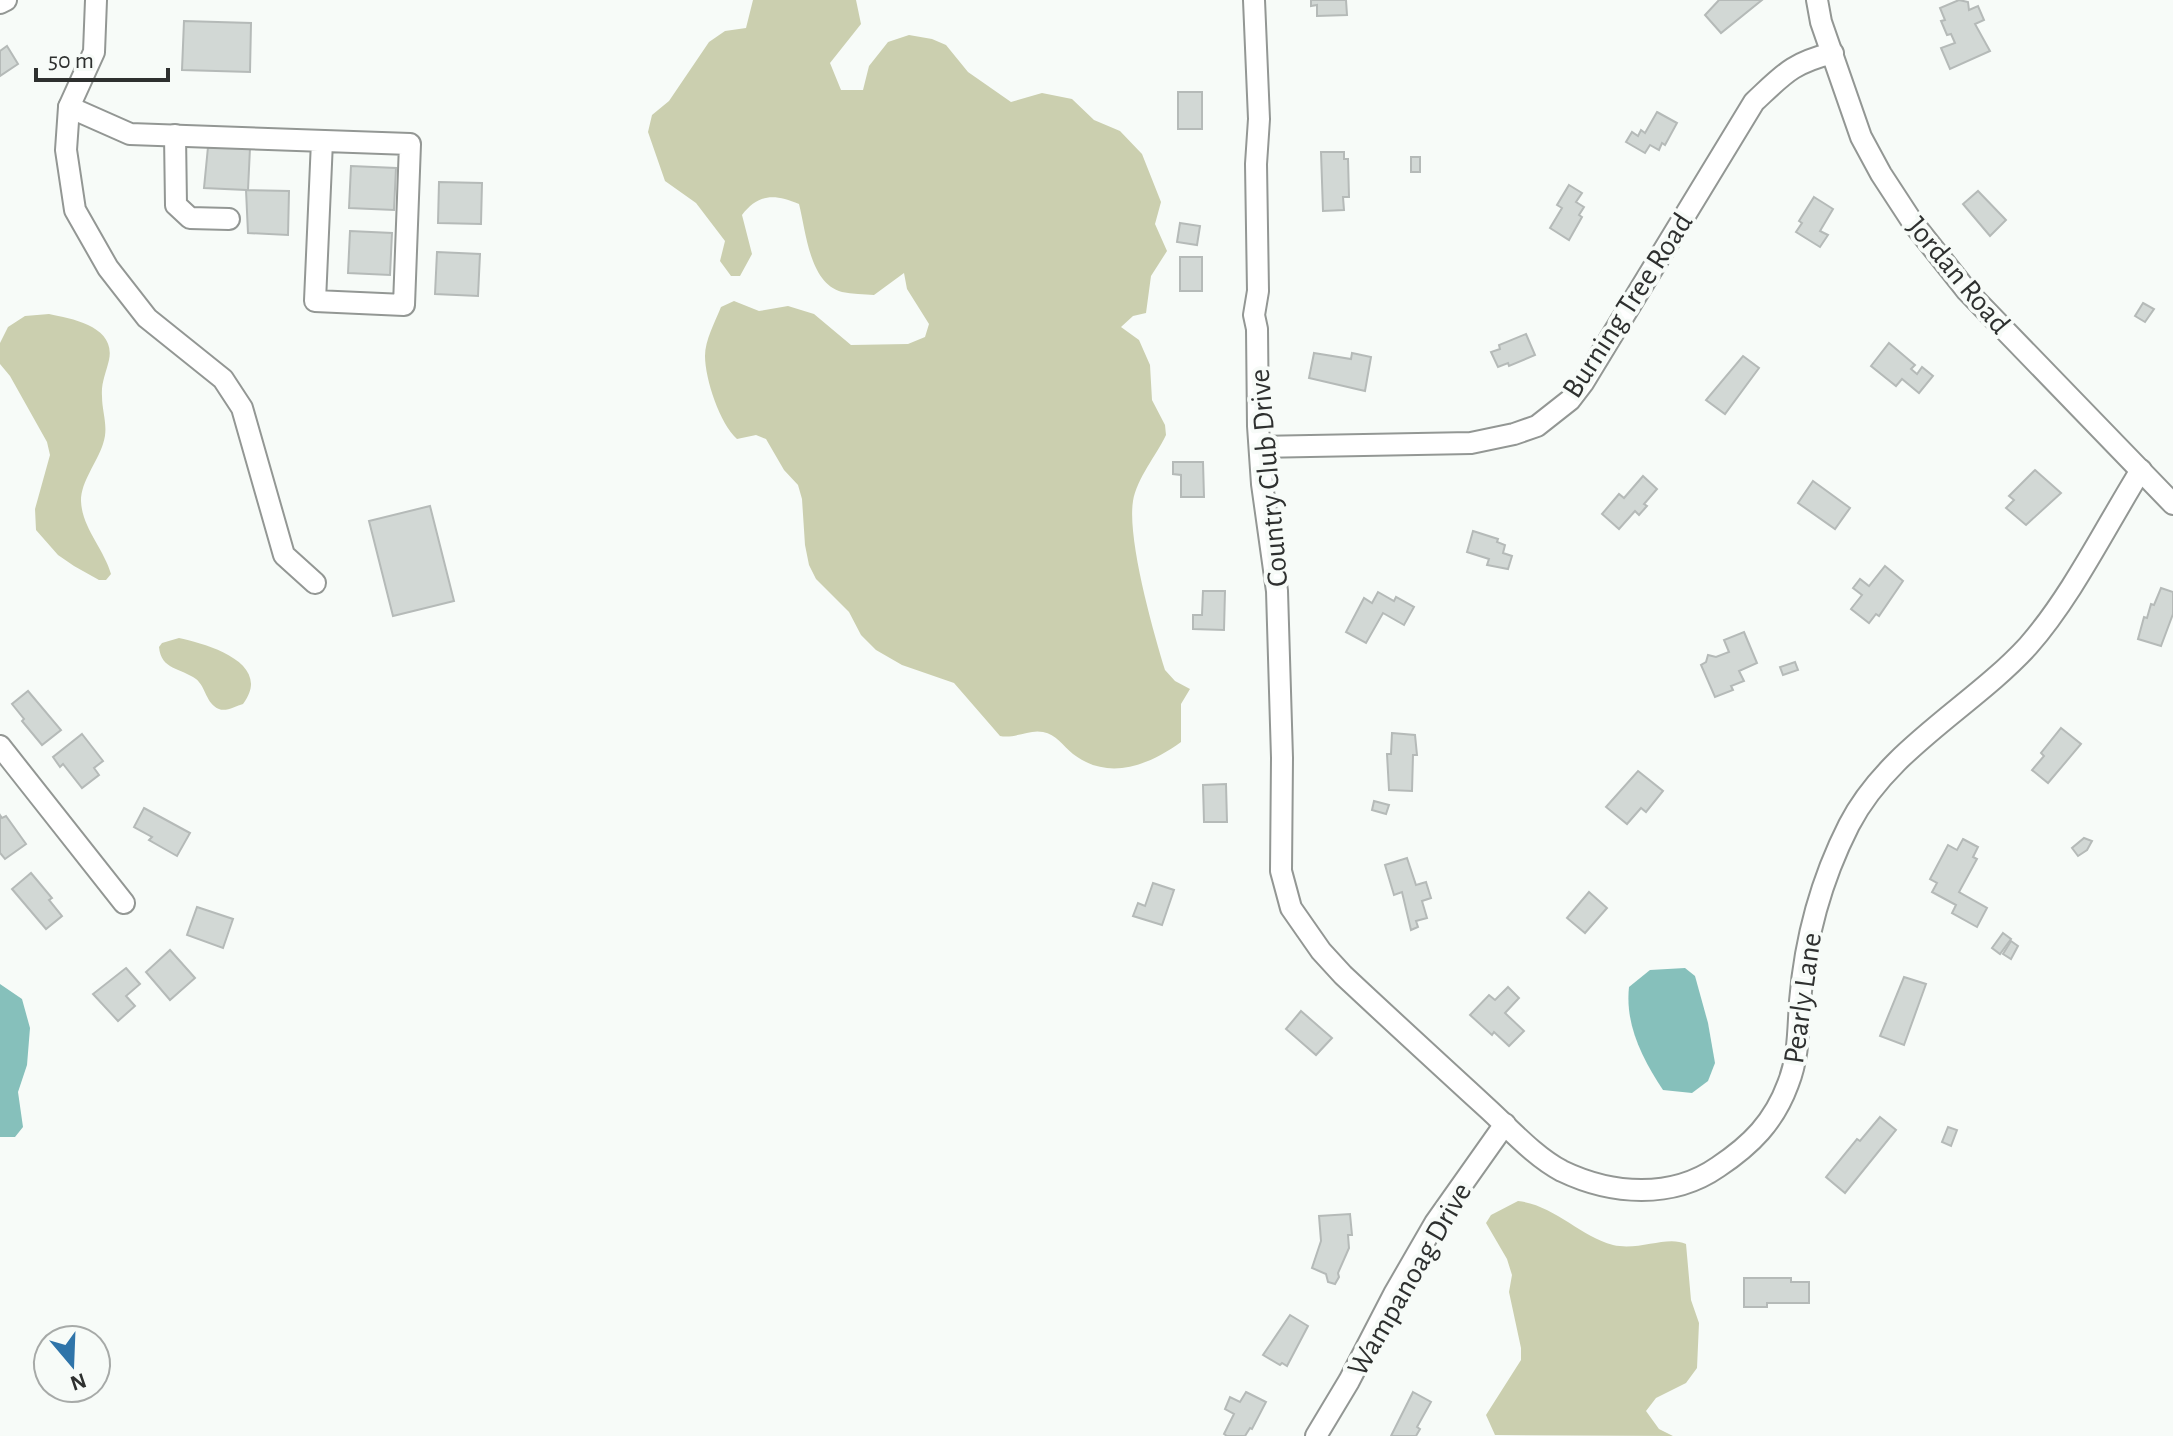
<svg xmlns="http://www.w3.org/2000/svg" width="2173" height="1436" viewBox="0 0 2173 1436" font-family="'Alegreya Sans',sans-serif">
<rect width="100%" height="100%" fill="#f7fbf8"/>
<!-- green -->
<g fill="#cbcfaf">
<path d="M753,0H856L861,24L830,63L841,90H863L869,66L888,42L909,35L932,39L946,45L968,72L1011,102L1042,93L1072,99L1094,120L1120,131L1142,154L1161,202L1155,224L1167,251L1151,276L1146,313L1133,316L1121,327L1139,340L1150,365L1152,400L1165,425L1166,435C1156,456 1137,478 1133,501C1127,539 1153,631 1165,670L1175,681L1190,689L1181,704V742C1148,766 1108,781 1073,754C1063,746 1056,734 1043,732C1029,729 1015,739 1000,736L954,683L902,665L876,650L861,635L849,612L816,579L809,565L805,545L802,499L798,485L784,470L766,439L756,435L737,439C720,424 705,379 705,356C705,340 715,322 721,307L734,301L759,311L788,306L814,314L851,345L908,344L925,337L929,324L907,289L904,273L874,295C864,294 852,294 842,292C809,283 806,231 799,204C775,194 759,193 742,215L752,254L740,276H731L720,261L725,241L696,203L665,181L648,132L652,115L669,101L709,42L725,31L746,28Z"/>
<path d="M49,314C74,319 116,327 109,360C106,373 101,383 102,396C102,413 109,427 103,444C97,463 81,481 81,501C82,528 104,549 111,574L106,580H99L74,566L58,555L36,530L35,509L50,455L47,442L10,376L0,364V343L8,327L25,316Z"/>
<path d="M179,638C207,644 274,663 243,704C236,706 226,712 219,709C206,704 206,687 196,679C181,668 161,670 159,647L162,643Z"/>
<path d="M1518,1201C1554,1205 1580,1236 1613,1245C1640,1251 1667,1235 1686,1244L1691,1300L1699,1323L1697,1368L1686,1383L1656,1398L1646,1411L1659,1429L1673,1436L1495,1435L1486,1415L1521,1360V1348L1509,1292L1512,1275L1507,1259L1486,1223L1491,1215Z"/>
</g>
<!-- water -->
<g fill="#86c0bb">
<path d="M1685,968L1695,976L1708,1023L1715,1063L1708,1081L1692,1093L1663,1090C1642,1058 1625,1025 1629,987L1650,970Z"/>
<path d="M0,984L22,999L30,1028L27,1065L18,1092L23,1127L15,1137H0Z"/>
</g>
<!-- building -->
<g fill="#d2d8d5" stroke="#b5bab8" stroke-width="2">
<path d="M1311,0H1346L1347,15L1317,16V5L1311,6Z"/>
<path d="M1719,0H1762L1721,33L1705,15Z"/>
<path d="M1959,0L1968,2L1969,10L1978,6L1984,20L1975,24L1990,51L1950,69L1941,48L1955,43L1951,34L1947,35L1941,21L1945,20L1940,8Z"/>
<path d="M184,21L251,23L250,72L182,70Z"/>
<path d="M7,46L18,64L0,76V51Z"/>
<rect x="1178" y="92" width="24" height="37"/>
<path d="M1657,112L1677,123L1665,145L1662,143L1659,150L1650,145L1645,153L1626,142L1632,132L1638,136L1641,130L1645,133Z"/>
<path d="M208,147L250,148L248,190L289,191L288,235L248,233L246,190L204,188Z"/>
<path d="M1321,152H1344V159H1348L1349,197H1343L1344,210L1323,211Z"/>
<rect x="1411" y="157" width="9" height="15"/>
<path d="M351,166L396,168L394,210L349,208Z"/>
<path d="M439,182L482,183L481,224L438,223Z"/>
<path d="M1569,185L1582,193L1576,202L1584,207L1579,215L1582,217L1569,240L1550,228L1562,208L1557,205Z"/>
<path d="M1978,191L2006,220L1990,236L1963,204Z"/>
<path d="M1814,197L1833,209L1820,231L1828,235L1820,247L1796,232L1802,223L1799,221Z"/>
<path d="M1180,223L1200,226L1197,245L1177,242Z"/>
<path d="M350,231L392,233L390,275L348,273Z"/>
<path d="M437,252L480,254L478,296L435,294Z"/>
<rect x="1180" y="257" width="22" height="34"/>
<path d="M2143,303L2154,309L2145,322L2135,316Z"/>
<path d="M1526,334L1535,355L1509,366L1508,363L1498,367L1491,352L1500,349L1499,345Z"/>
<path d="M1889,343L1915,365L1911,369L1917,374L1922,367L1933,376L1919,393L1902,379L1896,386L1871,366Z"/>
<path d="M1314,353L1351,359L1352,353L1371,357L1365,391L1309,378Z"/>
<path d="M1743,356L1759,368L1725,414L1706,400Z"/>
<path d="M1173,462H1203L1204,497H1181V475L1173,474Z"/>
<path d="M2035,470L2061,493L2026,525L2006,508L2014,500L2009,496Z"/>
<path d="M1643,476L1657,489L1644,504L1647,506L1639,515L1635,511L1619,529L1602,514L1619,494L1624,498Z"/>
<path d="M1813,481L1850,508L1835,529L1798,503Z"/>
<path d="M430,506L454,601L393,616L369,521Z"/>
<path d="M1473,531L1498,539L1497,542L1505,545L1503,553L1512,556L1508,569L1487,565L1489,559L1467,552Z"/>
<path d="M1885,566L1903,581L1879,616L1876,614L1869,623L1851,609L1862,595L1853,588L1860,579L1869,586Z"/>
<path d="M2161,588L2173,592V614L2161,646L2138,639L2144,617L2147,618L2151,604L2154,605Z"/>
<path d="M1203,591H1225L1224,630L1193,629V615H1202Z"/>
<path d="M1378,592L1394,601L1396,597L1414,607L1404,625L1383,613L1366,643L1346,632L1364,598L1372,603Z"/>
<path d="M1744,632L1757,663L1739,671L1744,681L1731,686L1733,690L1715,697L1701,665L1706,662L1708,655L1716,657L1729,652L1724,640Z"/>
<path d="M1795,662L1798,670L1783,675L1780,667Z"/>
<path d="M28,691L61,730L42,745L22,721L24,719L12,704Z"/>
<path d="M2061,728L2081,744L2048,783L2032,770L2044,756L2041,753Z"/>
<path d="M1392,733L1415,735L1417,755H1413L1412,791L1389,790L1387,754H1391Z"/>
<path d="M82,734L103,761L94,768L99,775L82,788L63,764L60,767L53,757Z"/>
<path d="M1638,771L1663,791L1646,812L1641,808L1627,824L1606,807Z"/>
<path d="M1226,784L1227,822H1204L1203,785Z"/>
<path d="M1374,801L1389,805L1386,814L1372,810Z"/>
<path d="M144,808L190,833L177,856L149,840L152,837L134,827Z"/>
<path d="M0,815L2,818L6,816L26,844L5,859L0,853Z"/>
<path d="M2084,838L2092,841L2087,850L2078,856L2072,848Z"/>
<path d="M1963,839L1978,847L1973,857L1977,859L1959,892L1987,908L1977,927L1952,913L1956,905L1932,892L1937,883L1930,879L1948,845L1957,850Z"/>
<path d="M1407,858L1416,885L1426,882L1431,898L1422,901L1427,918L1416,921L1418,927L1411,930L1402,892L1394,895L1385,865Z"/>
<path d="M31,873L52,898L49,900L62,916L46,929L12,889Z"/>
<path d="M1153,883L1174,890L1162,925L1133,916L1138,903L1145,906Z"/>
<path d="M1589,892L1607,908L1585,933L1567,918Z"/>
<path d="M197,907L233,919L223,948L187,935Z"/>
<path d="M2003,933L2011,939L2000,954L1992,948Z"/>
<path d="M2011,941L2018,946L2011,959L2003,954Z"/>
<path d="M170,950L195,978L170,1000L146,972Z"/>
<path d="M126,968L140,984L126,996L135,1006L118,1021L93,994Z"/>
<path d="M1904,977L1926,984L1904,1045L1880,1036Z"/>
<path d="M1508,987L1519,998L1505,1013L1524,1031L1509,1046L1494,1032L1492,1035L1470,1015L1489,995L1495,1000Z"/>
<path d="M1301,1011L1332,1038L1316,1055L1286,1029Z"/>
<path d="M1880,1117L1896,1130L1845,1193L1826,1177L1857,1139L1860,1141Z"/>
<path d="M1948,1127L1957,1130L1951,1146L1942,1142Z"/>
<path d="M1350,1214L1352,1235H1348L1349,1248L1338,1273L1339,1277L1335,1284L1328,1282L1326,1274L1312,1268L1321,1241L1319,1216Z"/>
<path d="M1744,1278H1791V1282H1809V1303H1767V1307H1744Z"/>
<path d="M1290,1315L1308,1326L1287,1366L1282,1363L1280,1365L1263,1355Z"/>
<path d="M1246,1392L1266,1402L1252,1429L1250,1428L1245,1436H1227L1224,1434L1234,1414L1225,1409L1230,1397L1240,1402Z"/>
<path d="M1413,1392L1431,1402L1417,1427L1420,1429L1416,1436H1391Z"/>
</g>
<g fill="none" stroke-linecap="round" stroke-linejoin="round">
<defs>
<g id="minor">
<path d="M96,0L94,52L69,107L66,150L75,210L108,268L147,318L223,379L242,408L284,555L315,583"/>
<path d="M1254,0L1259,119L1256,164L1258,291L1254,315L1257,329L1258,426L1262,484L1277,591L1282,758L1281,871L1291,908L1321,951L1343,975C1391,1020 1439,1064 1487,1108C1510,1129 1535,1157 1562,1171C1612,1195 1672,1199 1718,1167C1751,1145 1774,1122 1788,1084C1799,1056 1798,1030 1800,1001C1805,940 1821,880 1849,825C1888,749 1972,707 2028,646C2072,596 2106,526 2141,470"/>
<path d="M1817,0L1821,22L1861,137L1881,174L1913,223L1967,291L2173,504"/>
<path d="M0,3L6,0"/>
<path d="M69,107L130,134L410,144L404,305L315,301L322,141"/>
<path d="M175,135L176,205L190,218L229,219"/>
<path d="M1260,447L1471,443L1514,434L1537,426L1570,400L1583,383L1754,102C1784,74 1792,63 1833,53"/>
<path d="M0,746L124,903"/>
<path d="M1316,1436L1349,1381L1394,1294L1435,1223L1505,1124"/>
</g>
</defs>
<!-- minor casing -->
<use href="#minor" stroke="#939794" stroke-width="24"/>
<!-- minor -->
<use href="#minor" stroke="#fff" stroke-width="20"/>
</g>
<g text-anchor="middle" stroke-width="8" stroke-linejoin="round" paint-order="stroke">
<!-- street labels -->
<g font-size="30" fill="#2e302f" stroke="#f7fbf8">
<text transform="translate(1959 275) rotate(50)" y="10">Jordan Road</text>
<text transform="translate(1627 305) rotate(-57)" y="10">Burning Tree Road</text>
<text transform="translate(1268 478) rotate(-95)" y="10">Country Club Drive</text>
<text transform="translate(1802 998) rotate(-82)" y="10">Pearly Lane</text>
<text transform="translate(1409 1279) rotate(-60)" y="10">Wampanoag Drive</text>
</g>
</g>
<!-- north arrow -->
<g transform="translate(72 1364) rotate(161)"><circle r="38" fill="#f7fbf8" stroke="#a7aaa8" stroke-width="2"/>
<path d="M0-6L14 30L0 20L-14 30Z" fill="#2f74a9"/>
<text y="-12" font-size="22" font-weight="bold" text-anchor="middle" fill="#2e302f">N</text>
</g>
<!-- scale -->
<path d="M36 68v12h132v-12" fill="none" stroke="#2e302f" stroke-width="4"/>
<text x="48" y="68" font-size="24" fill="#2e302f" stroke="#f7fbf8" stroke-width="6" paint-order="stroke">50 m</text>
</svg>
